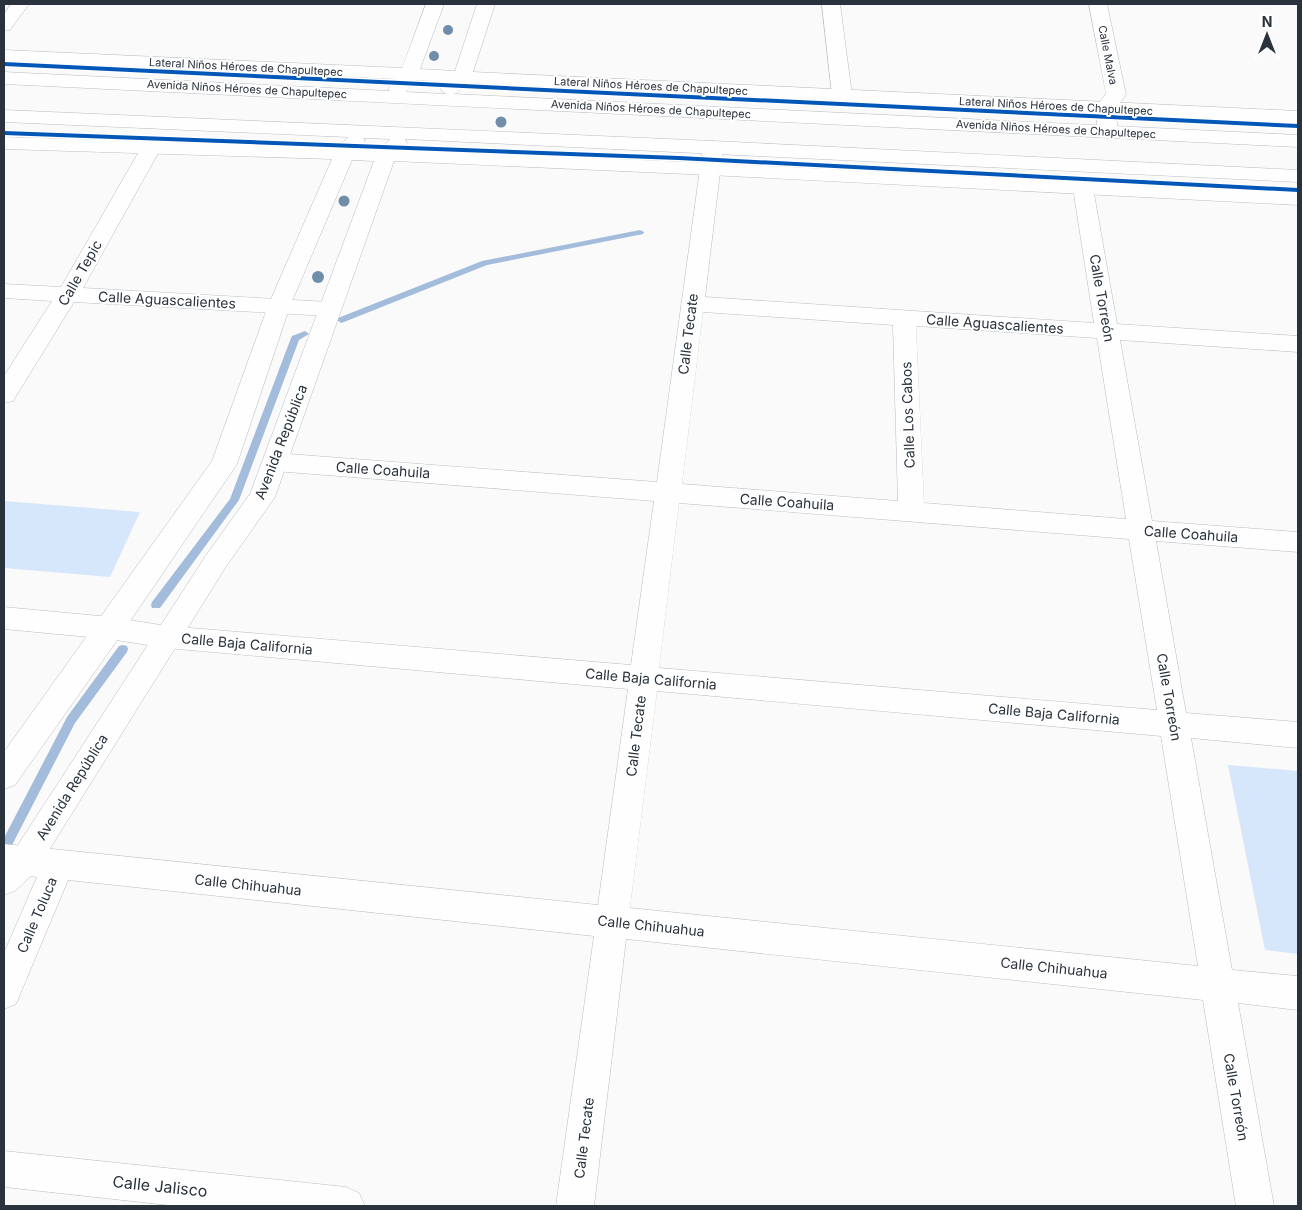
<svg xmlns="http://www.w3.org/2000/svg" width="1302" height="1210" viewBox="0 0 1302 1210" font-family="Inter,sans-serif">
<rect width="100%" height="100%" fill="#fafafa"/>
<!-- green -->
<g fill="#d6e6fb">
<path d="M4,501L140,512L110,577L4,568Z"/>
<path d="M1228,765L1298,771V954L1265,950Z"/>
</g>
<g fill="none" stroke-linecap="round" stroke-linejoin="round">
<!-- stream -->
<g fill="#a3bcdc" fill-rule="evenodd">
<path d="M640,230L644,232L643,234L487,265L344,322L341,323L337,320L338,318L482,261Z"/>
<path d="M305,331L309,334L299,340L239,500L160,608H152L151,605L152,602L230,499L291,338L292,336Z"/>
<path d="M123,645L127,646L128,649L127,652L75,723L11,847L7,848L4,847V838L67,717L119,646Z"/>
</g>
<defs>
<g id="street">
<path d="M11,4H29L10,30L4,31V14Z"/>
<path d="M822,4H840L852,95L849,99L842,101L835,99L832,95Z"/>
<path d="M1089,4H1107L1126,95L1115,109L1118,131L1115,135L1108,137L1101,135L1098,131L1095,108L1106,94Z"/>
<path d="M713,141L720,143L723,147L705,297L1094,323L1073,188L1076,184L1083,182L1090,184L1093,188L1117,324L1298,336V352L1120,340L1152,521L1298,532V552L1156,541L1186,713L1298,722V748L1191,738L1232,970L1298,976V1010L1238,1003L1274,1206H1236L1203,1000L626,939L594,1206H556L594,936L68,880L16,1004L4,1009V953L37,877L4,873V844L598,905L628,689L167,648L110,639L4,629V607L110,617L167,626L631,665L654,501L275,471L266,468L262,462L266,456L275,453L657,482L703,147L706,143ZM703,312L893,325L898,501L682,484ZM916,326L1097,338L1126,519L924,503ZM679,503L1129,539L1157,710L659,668ZM657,691L1161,736L1198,966L630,908Z"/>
<path d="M151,142L158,144L161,148L83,288L329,302L337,304L340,309L337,314L329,316L74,302L13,401L4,403V376L52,301L4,298V284L61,287L141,148L144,144Z"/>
<path d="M4,1151L346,1187L359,1193L365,1206H177L4,1187Z"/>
</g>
<g id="secondary">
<path d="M426,4H444L420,69L455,71L477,4H495L473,72L1298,111V123L467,83L457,93L453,94L1298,135V147L4,84V72L390,91L388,89L396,79L4,61V50L402,68ZM415,80L446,82L440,89L446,94L406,92Z"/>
<path d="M4,110L713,141L1298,170V182L405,139L407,143L402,150L710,163L1298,193V205L710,175L394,161L275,497L225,568L36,871L15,891L4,895V860L14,851L207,554L250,494L374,161L352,160L290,306L237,464L120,636L15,785L4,789V752L212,461L268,306L332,159L4,149V137L339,147L348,137L4,122ZM363,138L390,139L381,149L360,148L365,141Z"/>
</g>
</defs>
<!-- street casing -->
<use href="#street" stroke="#b9bcc1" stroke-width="1"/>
<!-- secondary casing -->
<use href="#secondary" stroke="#b9bcc1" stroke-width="1"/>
<!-- street -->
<use href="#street" fill="#fefefe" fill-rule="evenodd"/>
<!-- secondary -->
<use href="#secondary" fill="#fefefe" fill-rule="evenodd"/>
<defs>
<g id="cycleway">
<path d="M4,62L1298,124V128L4,66Z"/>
<path d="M4,131L679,156L1298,188V192L679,160L4,135Z"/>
</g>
</defs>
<!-- cycleway casing -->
<use href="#cycleway" stroke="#fff" stroke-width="3"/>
<!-- cycleway -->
<use href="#cycleway" fill="#0057b8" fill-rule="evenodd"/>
</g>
<!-- trees -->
<g fill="#708daa">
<circle cx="448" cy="30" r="5"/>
<circle cx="434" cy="56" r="5"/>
<circle cx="501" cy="122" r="5.5"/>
<circle cx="344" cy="201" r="5.5"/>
<circle cx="318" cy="277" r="6"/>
</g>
<g text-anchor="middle" stroke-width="4" stroke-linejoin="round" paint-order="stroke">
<!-- far-street labels -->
<g font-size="11" fill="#2a323d" stroke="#fff">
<text transform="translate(1108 55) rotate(79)" y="4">Calle Malva</text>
<text transform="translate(246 67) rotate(3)" y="4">Lateral Niños Héroes de Chapultepec</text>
<text transform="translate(651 86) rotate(3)" y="4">Lateral Niños Héroes de Chapultepec</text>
<text transform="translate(247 89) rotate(3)" y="4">Avenida Niños Héroes de Chapultepec</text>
<text transform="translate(1056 106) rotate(3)" y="4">Lateral Niños Héroes de Chapultepec</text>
<text transform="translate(651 109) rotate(3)" y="4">Avenida Niños Héroes de Chapultepec</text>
<text transform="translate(1056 129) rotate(3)" y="4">Avenida Niños Héroes de Chapultepec</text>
</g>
<!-- street labels -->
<g font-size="14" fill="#2a323d" stroke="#fff">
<text transform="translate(80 273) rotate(-60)" y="5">Calle Tepic</text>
<text transform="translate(1102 298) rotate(80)" y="5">Calle Torreón</text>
<text transform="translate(167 300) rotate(3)" y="5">Calle Aguascalientes</text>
<text transform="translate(995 324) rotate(4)" y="5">Calle Aguascalientes</text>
<text transform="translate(688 334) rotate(-83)" y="5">Calle Tecate</text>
<text transform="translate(908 415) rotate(-92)" y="5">Calle Los Cabos</text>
<text transform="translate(281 442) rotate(-69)" y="5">Avenida República</text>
<text transform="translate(383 470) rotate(4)" y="5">Calle Coahuila</text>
<text transform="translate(787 502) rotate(4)" y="5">Calle Coahuila</text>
<text transform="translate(1191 534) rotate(4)" y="5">Calle Coahuila</text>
<text transform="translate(247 644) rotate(5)" y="5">Calle Baja California</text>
<text transform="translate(651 679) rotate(5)" y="5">Calle Baja California</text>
<text transform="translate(1169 697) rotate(80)" y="5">Calle Torreón</text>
<text transform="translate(1054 714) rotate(5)" y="5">Calle Baja California</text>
<text transform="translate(636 736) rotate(-83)" y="5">Calle Tecate</text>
<text transform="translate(72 787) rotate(-58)" y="5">Avenida República</text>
<text transform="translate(248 885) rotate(6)" y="5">Calle Chihuahua</text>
<text transform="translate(37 915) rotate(-67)" y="5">Calle Toluca</text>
<text transform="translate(651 926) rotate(6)" y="5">Calle Chihuahua</text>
<text transform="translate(1054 968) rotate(6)" y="5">Calle Chihuahua</text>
<text transform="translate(1236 1097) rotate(80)" y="5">Calle Torreón</text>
<text transform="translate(584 1138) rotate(-83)" y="5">Calle Tecate</text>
</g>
<!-- near-street labels -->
<g font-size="16" fill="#2a323d" stroke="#fff">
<text transform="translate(160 1186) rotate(6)" y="6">Calle Jalisco</text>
</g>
</g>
<!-- border -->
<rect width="1302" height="1210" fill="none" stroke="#2a323d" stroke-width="10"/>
<!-- north arrow -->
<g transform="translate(1267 35)" stroke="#ffffff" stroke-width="4" paint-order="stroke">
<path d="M0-4L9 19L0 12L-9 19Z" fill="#2a323d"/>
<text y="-8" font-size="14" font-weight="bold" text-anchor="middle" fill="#2a323d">N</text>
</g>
</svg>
